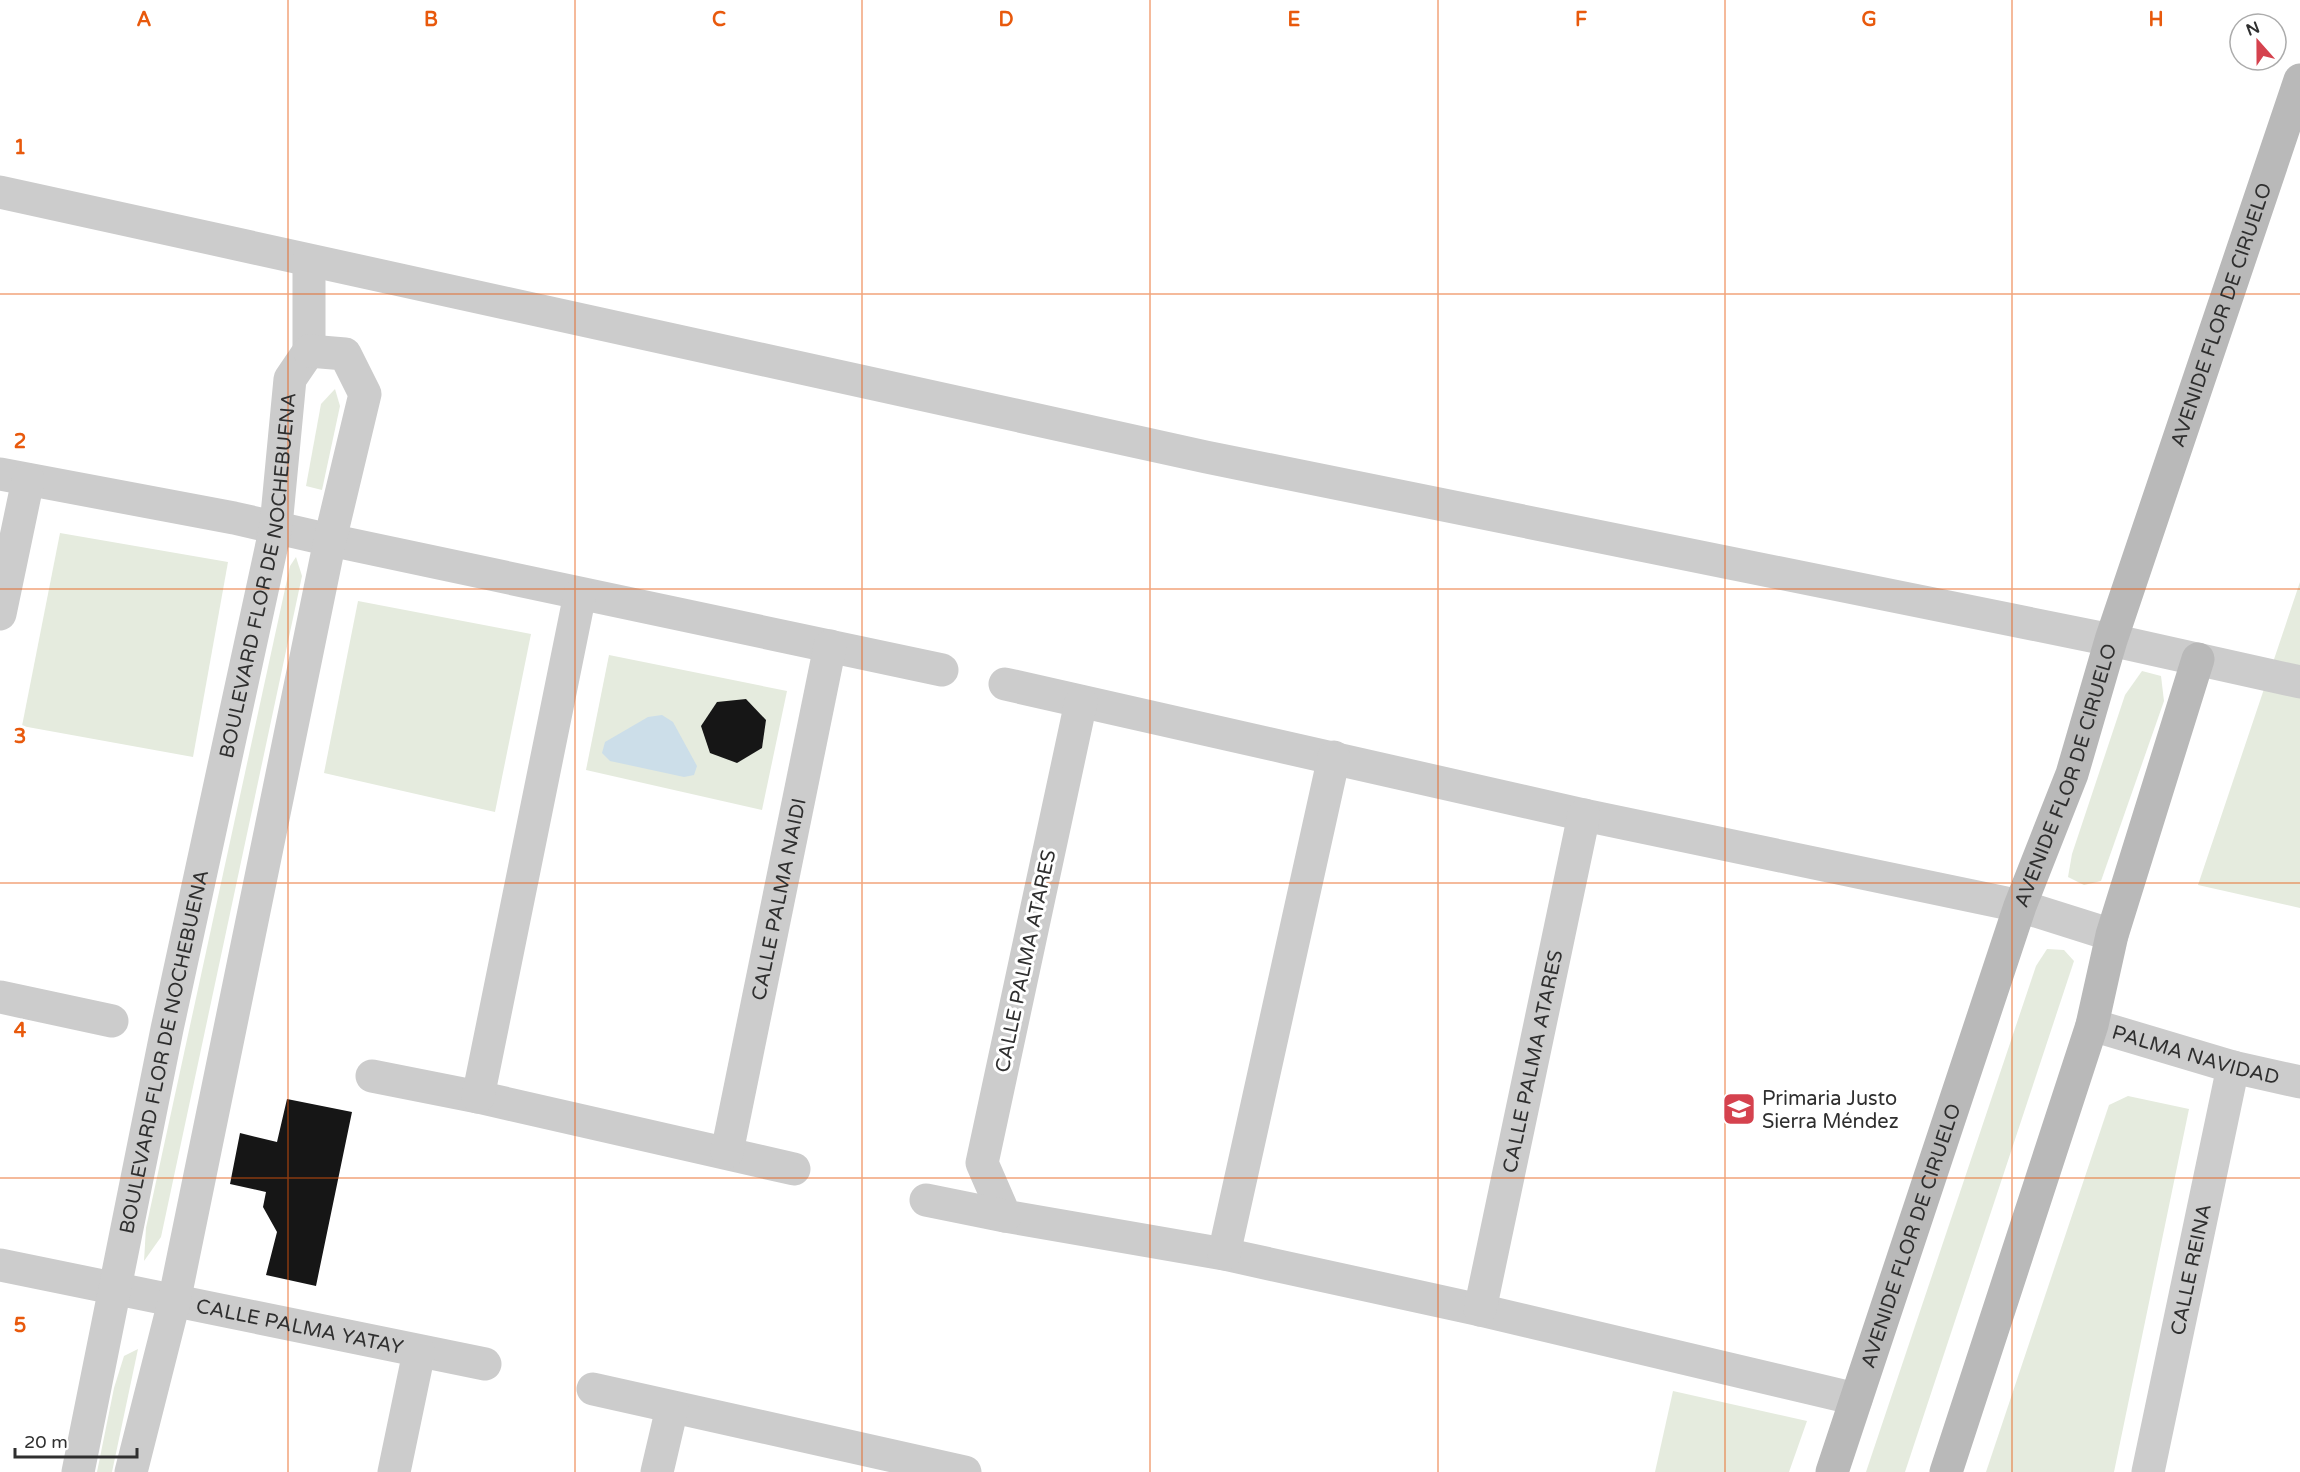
<svg xmlns="http://www.w3.org/2000/svg" width="2300" height="1472" viewBox="0 0 2300 1472" font-family="'Varela Round',sans-serif">
<rect width="100%" height="100%" fill="#fff"/>
<!-- green -->
<g fill="#e5ebde">
<path d="M335,389L340,406L322,490L306,486L321,404Z"/>
<path d="M60,533L228,562L193,757L22,726Z"/>
<path d="M296,557L302,576L161,1237L144,1261L146,1228L290,566Z"/>
<path d="M2300,582V908L2198,885Z"/>
<path d="M358,601L531,634L495,812L324,773Z"/>
<path d="M609,655L787,691L762,810L586,770Z"/>
<path d="M2142,671L2161,676L2164,701L2101,881L2084,885L2068,877L2072,854L2125,695Z"/>
<path d="M2047,949L2064,950L2074,961L1905,1472H1866L2036,966Z"/>
<path d="M2128,1096L2189,1109L2114,1472H1986L2109,1105Z"/>
<path d="M138,1349L112,1472H97L114,1388L124,1356Z"/>
<path d="M1673,1391L1807,1421L1789,1472H1655Z"/>
</g>
<!-- water -->
<path fill="#ccdee9" d="M662,715L673,722L697,766L694,775L684,777L610,761L602,753L605,742L648,717Z"/>
<!-- building -->
<g fill="#161616">
<path d="M746,699L766,720L762,748L737,763L710,753L701,726L717,702Z"/>
<path d="M287,1099L352,1112L316,1286L266,1275L277,1232L263,1207L266,1192L230,1184L240,1133L277,1142Z"/>
</g>
<g fill="none" stroke-linecap="round" stroke-linejoin="round">
<!-- minor -->
<g stroke="#ccc" stroke-width="33">
<path d="M0,192L1206,457L2111,640L2300,682"/>
<path d="M309,261V351"/>
<path d="M0,474L234,518L330,540L942,670"/>
<path d="M0,614L28,480"/>
<path d="M1005,684L1584,815L2020,906L2112,935"/>
<path d="M1081,702L982,1163L1005,1216L1224,1254L1480,1310L1856,1399"/>
<path d="M0,997L112,1021"/>
<path id="s1" d="M2092,1025L2233,1067L2300,1082"/>
<path d="M372,1076L478,1097L794,1169"/>
<path d="M478,1097L580,594"/>
<path id="s2" d="M727,1152L830,646"/>
<path d="M926,1200L1005,1216"/>
<path d="M1224,1254L1334,757"/>
<path id="s3" d="M0,1265L485,1364"/>
<path id="s4" d="M1480,1310L1584,815"/>
<path d="M593,1389L965,1472"/>
<path id="s5" d="M78,1472L167,1029L276,526L290,379L309,351"/>
<path d="M131,1472L174,1302L330,540L365,394L345,354L309,351"/>
<path d="M394,1472L419,1352"/>
<path d="M657,1472L672,1408"/>
<path id="s6" d="M2148,1472L2233,1067"/>
</g>
<!-- secondary -->
<g stroke="#b9b9b9" stroke-width="33">
<path id="s7" d="M1832,1472L2020,906L2072,774L2111,640L2300,80"/>
<path d="M1946,1472L2092,1025L2112,935L2198,659"/>
</g>
</g>
<!-- grid -->
<path fill="none" stroke="#e8590c" stroke-width="1.5" stroke-opacity="0.55" d="M288,0V1472M575,0V1472M862,0V1472M1150,0V1472M1438,0V1472M1725,0V1472M2012,0V1472M0,294H2300M0,589H2300M0,883H2300M0,1178H2300"/>
<!-- icons -->
<defs>
<symbol id="school-square" viewBox="-11 -11 22 22"><rect x="-9" y="-9" width="18" height="18" rx="4" fill="#d5424e" stroke="#fff"/><path d="M0-5L7-2L0 1L-7-2ZM-4 1L0 2.5L4 1V4Q0 6-4 4Z" fill="#fff"/></symbol>
</defs>
<g fill-rule="evenodd">
<use href="#school-square" x="1720" y="1090" width="38" height="38"/>
</g>
<g text-anchor="middle" stroke-width="6" stroke-linejoin="round" paint-order="stroke">
<!-- street labels -->
<g font-size="20" fill="#2f2f2f" stroke="#fff">
<text dy="7" stroke="none"><textPath href="#s7" startOffset="1221">AVENIDE FLOR DE CIRUELO</textPath></text>
<text dy="7" stroke="none"><textPath href="#s5" startOffset="915">BOULEVARD FLOR DE NOCHEBUENA</textPath></text>
<text dy="7" stroke="none"><textPath href="#s7" startOffset="735">AVENIDE FLOR DE CIRUELO</textPath></text>
<text dy="7" stroke="none"><textPath href="#s2" startOffset="258">CALLE PALMA NAIDI</textPath></text>
<text transform="translate(1025 961) rotate(-78)" y="7">CALLE PALMA ATARES</text>
<text dy="7" stroke="none"><textPath href="#s5" startOffset="429">BOULEVARD FLOR DE NOCHEBUENA</textPath></text>
<text dy="7" stroke="none"><textPath href="#s1" startOffset="108">PALMA NAVIDAD</textPath></text>
<text dy="7" stroke="none"><textPath href="#s4" startOffset="254">CALLE PALMA ATARES</textPath></text>
<text dy="7" stroke="none"><textPath href="#s7" startOffset="249">AVENIDE FLOR DE CIRUELO</textPath></text>
<text dy="7" stroke="none"><textPath href="#s6" startOffset="207">CALLE REINA</textPath></text>
<text dy="7" stroke="none"><textPath href="#s3" startOffset="306">CALLE PALMA YATAY</textPath></text>
</g>
<!-- poi labels -->
<g font-size="20" fill="#2f2f2f" stroke="#fff" text-anchor="start">
<text x="1762" y="1105">Primaria Justo<tspan x="1762" dy="23">Sierra Méndez</tspan></text>
</g>
</g>
<g font-size="20" text-anchor="middle" font-weight="bold" fill="#e8590c" stroke="#fff" stroke-width="6" stroke-linejoin="round" paint-order="stroke">
<text x="144" y="26">A</text>
<text x="431" y="26">B</text>
<text x="719" y="26">C</text>
<text x="1006" y="26">D</text>
<text x="1294" y="26">E</text>
<text x="1581" y="26">F</text>
<text x="1869" y="26">G</text>
<text x="2156" y="26">H</text>
<text x="20" y="154">1</text>
<text x="20" y="448">2</text>
<text x="20" y="743">3</text>
<text x="20" y="1037">4</text>
<text x="20" y="1332">5</text>
</g>
<!-- north arrow -->
<g transform="translate(2258 42) rotate(339)"><circle r="28" fill="#ffffff" stroke="#acacac" stroke-width="1.5"/>
<path d="M0-4.5L10 22L0 15L-10 22Z" fill="#d5424e"/>
<text y="-9" font-size="16" font-weight="bold" text-anchor="middle" fill="#2f2f2f">N</text>
</g>
<!-- scale -->
<path d="M15 1448v9h122v-9" fill="none" stroke="#2f2f2f" stroke-width="3"/>
<text x="24" y="1448" font-size="18" fill="#2f2f2f" stroke="#ffffff" stroke-width="4.5" paint-order="stroke">20 m</text>
</svg>
